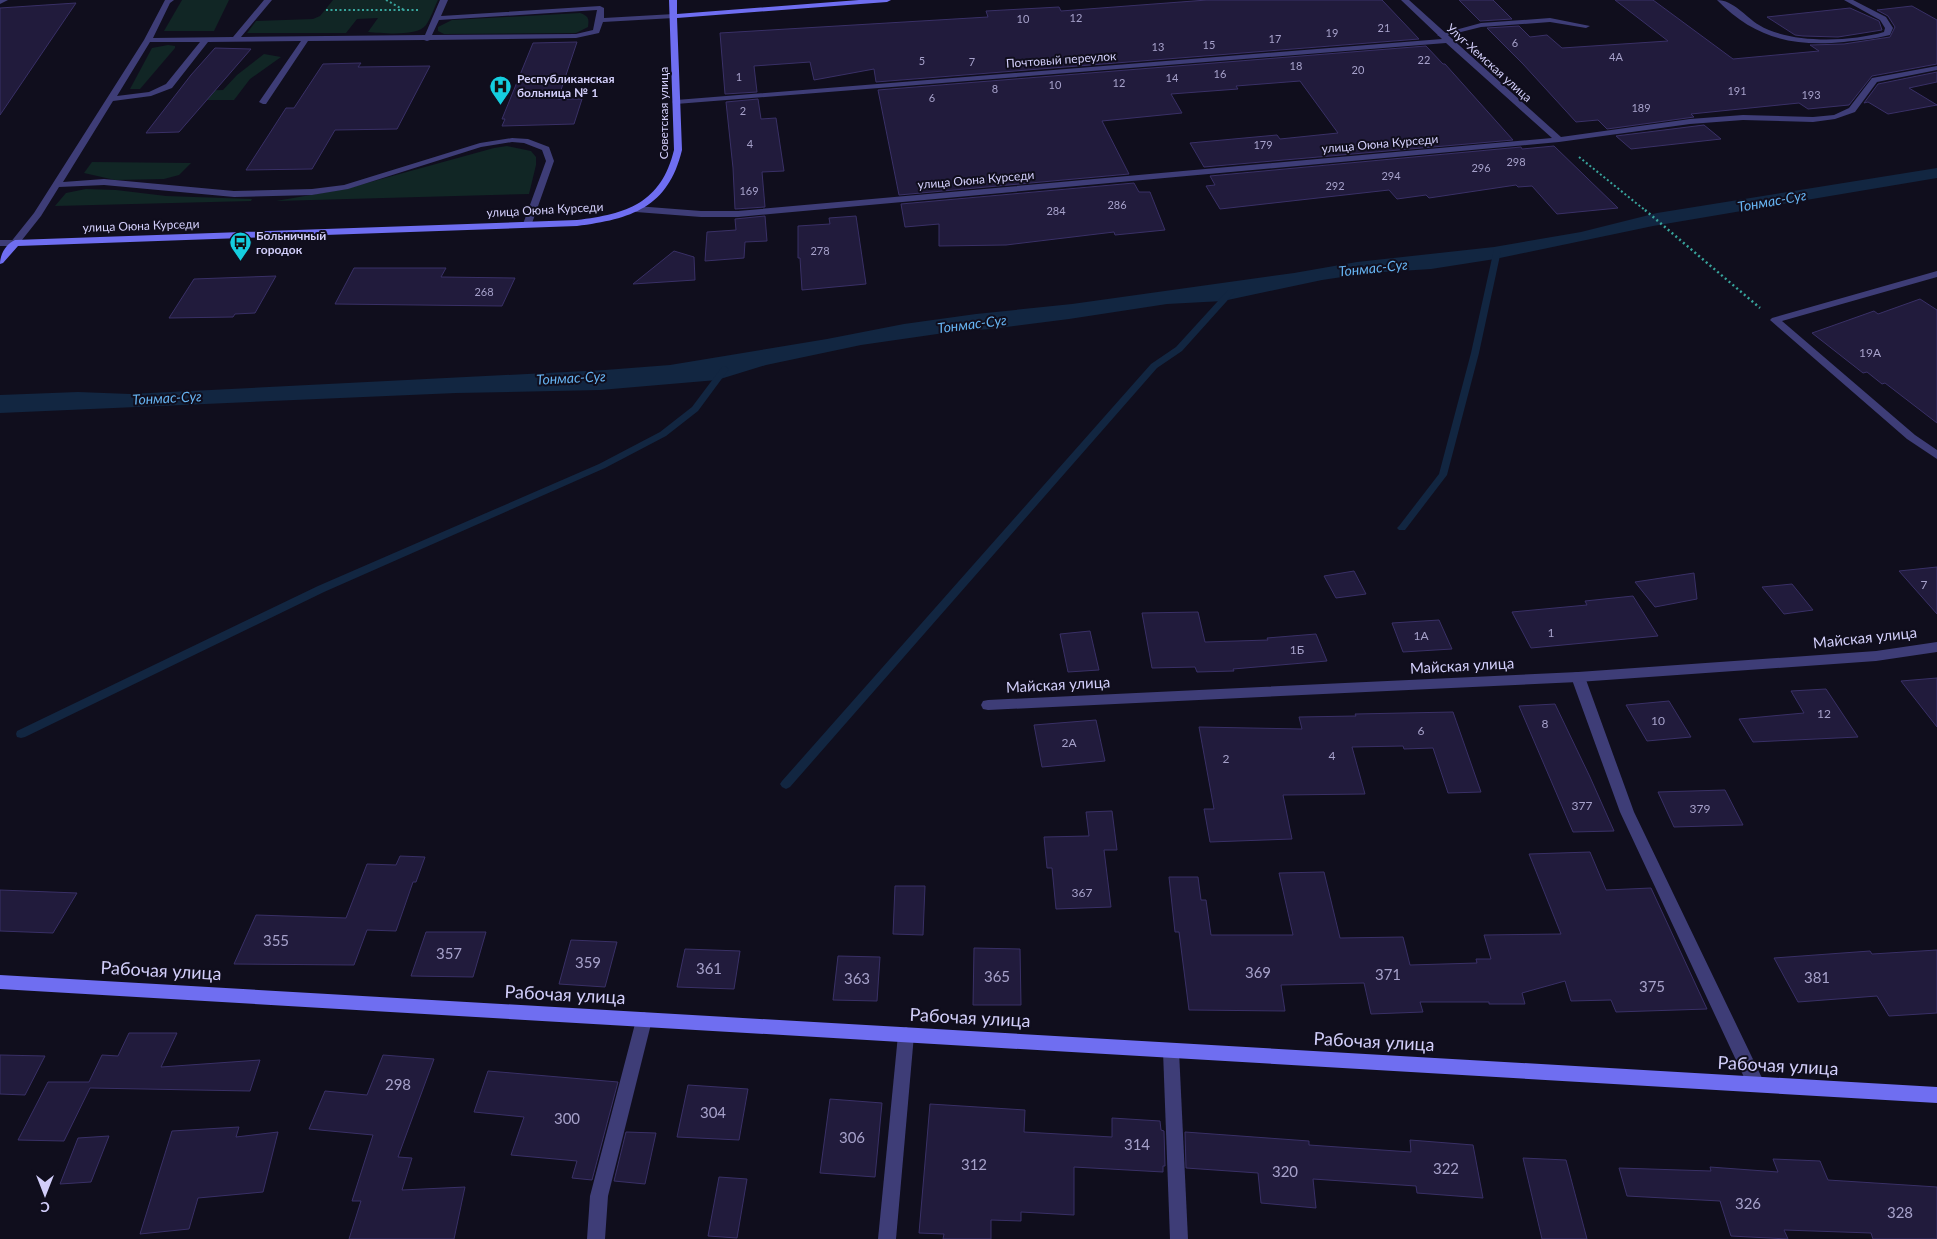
<svg xmlns="http://www.w3.org/2000/svg" width="1937" height="1239" viewBox="0 0 1937 1239" font-family="Lato,sans-serif">
<rect width="100%" height="100%" fill="#100e1d"/>
<!-- green -->
<g fill="#112625">
<path d="M182,0H229L214,31H164Z"/>
<path d="M333,0H438C434,8 431,18 426,25C417,37 382,33 368,32L378,18L357,19L346,33H247L256,21L313,19L320,16Z"/>
<path d="M580,13C589,16 589,19 588,27L576,33L444,34L438,31V27L452,20Z"/>
<path d="M168,45L175,46V48L140,89H130L152,48Z"/>
<path d="M264,54L281,57L250,79L234,100H178L186,91L223,90L237,75Z"/>
<path d="M507,146L531,151L536,157V165L529,194L276,201L345,189L494,148Z"/>
<path d="M92,162L191,163L179,175L164,179L115,180L84,173Z"/>
<path d="M86,189L116,190L166,196L252,199L251,201L55,206L66,193Z"/>
</g>
<!-- water -->
<path fill="#122641" d="M1937,168V178L1653,226L1495,259L1431,269L1369,273L1322,280L1223,301L1167,304L1069,319L991,329L958,331L861,345L766,365L717,380L600,390L456,393L0,413V395L78,392L130,394L605,370L670,365L827,339L904,324L976,314L1072,304L1294,273L1357,262L1494,247L1581,232L1657,213Z"/>
<g fill="none" stroke-linecap="round" stroke-linejoin="round">
<!-- stream -->
<g fill="#122641" fill-rule="evenodd">
<path d="M1494,249H1497L1501,251L1479,353L1447,475L1405,530H1399L1397,528L1399,526L1439,474L1471,353Z"/>
<path d="M1228,290H1234L1235,292L1182,351L1157,368L790,787L786,789L782,787L780,784L782,781L1151,364L1176,347Z"/>
<path d="M725,366L729,369L698,411L666,436L605,468L324,592L25,737L21,738L17,737L16,734L17,731L318,586L599,464L660,432L692,407L722,367Z"/>
</g>
</g>
<!-- building -->
<g fill="#211b3c" stroke="#393066">
<path d="M1207,0H1382L1419,39L876,82L874,69L814,80L810,62L754,66L757,92L725,94L720,33L988,17L986,11L1059,7L1061,11Z"/>
<path d="M1459,0H1493L1512,19L1480,21Z"/>
<path d="M1615,0H1653L1733,59L1819,51L1810,45L1844,44L1890,37L1895,27L1888,16L1877,10L1912,6L1937,20V64L1872,76L1849,105L1808,109L1799,103L1691,114L1694,117L1607,129L1598,120L1576,122L1523,64L1487,28L1519,26L1530,37L1547,35L1562,48L1668,41Z"/>
<path d="M76,3L0,115V8Z"/>
<path d="M1850,8L1879,21L1882,30L1838,37L1803,36L1795,35L1767,17Z"/>
<path d="M577,42L558,99H582L574,124L502,126L505,119H502L533,43Z"/>
<path d="M1426,46L1443,64H1445L1513,140L1204,167L1190,143L1277,135L1280,139L1338,133L1300,81L1236,86L1238,89L1171,94L1182,113L1102,121L1129,174L899,195L878,90Z"/>
<path d="M215,48L251,49L179,132L146,133L191,75Z"/>
<path d="M361,63L358,67L430,66L397,129L335,130L312,169L246,170L286,108H294L323,64Z"/>
<path d="M1937,72V82L1909,88L1937,105L1888,114L1868,102L1864,103L1878,84Z"/>
<path d="M758,99L761,119L776,118L784,171L762,172L765,207L735,209L733,168L726,102Z"/>
<path d="M1704,125L1721,139L1631,149L1616,136Z"/>
<path d="M1554,146L1618,208L1557,214L1532,186L1518,187L1516,185L1429,198L1426,195L1397,199L1389,190L1220,209L1206,186L1215,185L1210,176L1521,147L1522,149Z"/>
<path d="M1134,183L1139,192H1150L1165,230L1115,235L1114,232L1006,245L939,246V224L905,227L901,204Z"/>
<path d="M765,216L767,241L745,242L744,258L705,261L707,232L736,230L735,219Z"/>
<path d="M856,216L866,284L802,290L800,258H798V226L830,224L829,218Z"/>
<path d="M674,251L694,257L695,280L633,284Z"/>
<path d="M354,268H446L441,277L515,278L502,306L335,304Z"/>
<path d="M276,276L255,313L235,314L233,317L169,318L194,279Z"/>
<path d="M1920,299L1937,310V423L1885,383L1882,384L1867,372L1863,373L1812,333L1874,311L1878,314Z"/>
<path d="M1937,567V614L1899,571Z"/>
<path d="M1354,571L1366,594L1336,598L1324,576Z"/>
<path d="M1694,573L1697,599L1655,607L1635,582Z"/>
<path d="M1792,584L1813,610L1784,614L1762,587Z"/>
<path d="M1633,596L1658,636L1531,648L1512,612L1587,605L1585,601Z"/>
<path d="M1198,612L1205,642L1268,640L1267,638L1316,634L1327,661L1233,669L1234,671L1197,672L1195,667L1152,668L1142,613Z"/>
<path d="M1439,620L1452,649L1403,652L1392,623Z"/>
<path d="M1090,631L1099,670L1068,672L1060,634Z"/>
<path d="M1937,678V727L1901,681Z"/>
<path d="M1826,689L1858,737L1753,742L1739,719L1804,713L1791,691Z"/>
<path d="M1669,701L1691,737L1647,741L1626,705Z"/>
<path d="M1555,704L1590,777L1614,831L1573,832L1519,706Z"/>
<path d="M1453,712L1481,792L1448,793L1433,748L1404,749L1403,746L1352,747L1365,794L1283,795L1292,839L1210,842L1204,809H1214L1199,727L1302,729L1299,717L1356,716L1355,714Z"/>
<path d="M1096,720L1105,761L1042,767L1034,725Z"/>
<path d="M1725,790L1743,825L1674,827L1658,792Z"/>
<path d="M1112,811L1117,850H1104L1111,907L1056,909L1052,868H1047L1044,837L1089,836L1086,812Z"/>
<path d="M1590,852L1606,890L1651,888L1707,1009L1616,1012L1611,1000L1571,1001L1565,981L1522,993L1525,1004H1489V1002H1420L1423,1012L1371,1014L1364,983L1281,985L1285,1011L1189,1010L1179,932H1175L1169,877H1198L1201,900H1206L1211,935H1293L1279,873L1324,872L1340,938L1403,937L1410,965L1477,963L1476,959H1491L1484,935L1561,934L1529,854Z"/>
<path d="M400,856L425,857L416,882H413L396,931L367,930L354,965L234,964L256,915L346,918L367,864L396,865Z"/>
<path d="M895,886H925L923,935L893,934Z"/>
<path d="M0,890L77,893L53,933L0,931Z"/>
<path d="M426,932H486L473,977L411,976Z"/>
<path d="M571,940L617,942L605,987L559,984Z"/>
<path d="M974,948L1020,949L1021,1005H973Z"/>
<path d="M685,949L740,951L734,989L677,987Z"/>
<path d="M1937,950V1013L1889,1016L1877,996L1798,1002L1774,958L1870,951L1872,954Z"/>
<path d="M838,956L880,957L877,1001L833,1000Z"/>
<path d="M129,1033H177L161,1067L260,1060L250,1091L90,1088L64,1141L18,1140L48,1082H89L102,1055L118,1056Z"/>
<path d="M0,1055L45,1056L25,1095L0,1094Z"/>
<path d="M383,1055L434,1059L398,1157L412,1158L402,1190L465,1187L454,1239H349L361,1201H352L373,1135L309,1129L325,1091L367,1095Z"/>
<path d="M488,1071L618,1082L592,1180L572,1178L577,1161L511,1155L524,1117L474,1112Z"/>
<path d="M688,1085L748,1089L739,1140L677,1137Z"/>
<path d="M830,1099L882,1103L875,1177L820,1173Z"/>
<path d="M930,1104L1025,1110L1024,1132L1112,1137V1118L1160,1121L1161,1130L1164,1131L1165,1166H1163V1172L1074,1167V1215L1021,1212V1221L991,1220V1239H943L944,1234L919,1233Z"/>
<path d="M239,1127L236,1137L278,1132L263,1192L198,1198L189,1229L140,1234L172,1131Z"/>
<path d="M626,1132L656,1133L645,1184L614,1181Z"/>
<path d="M1185,1132L1309,1141V1145L1411,1152L1410,1140L1473,1145L1483,1198L1417,1193L1416,1186L1313,1179L1316,1208L1261,1203L1258,1173L1186,1168Z"/>
<path d="M109,1136L91,1182L60,1184L78,1138Z"/>
<path d="M1523,1158L1566,1160L1587,1239H1542Z"/>
<path d="M1773,1159L1820,1161L1828,1180L1937,1187V1239H1873L1871,1233L1784,1230L1788,1239L1731,1236L1720,1201L1627,1196L1619,1168L1711,1171L1710,1167L1778,1172Z"/>
<path d="M719,1177L747,1179L737,1238L708,1236Z"/>
</g>
<g fill="none" stroke-linecap="round" stroke-linejoin="round">
<!-- path-far1 -->
<g stroke="#38a49c" stroke-width="2" stroke-dasharray="2 2.5" stroke-linecap="butt">
<path d="M386,0L404,10"/>
<path d="M326,10H418"/>
<path d="M1579,157L1646,211"/>
</g>
<!-- path -->
<path stroke="#38a49c" stroke-width="2.5" stroke-dasharray="2 3" stroke-linecap="butt" d="M1645,210L1760,308"/>
<!-- lane -->
<g fill="#3e3d77" fill-rule="evenodd">
<path d="M0,0H8L0,4Z"/>
<path d="M165,0H174L170,3L153,38L233,37L264,0H272L241,37L425,35L440,0H448L441,16L600,6L604,8V18L674,14L678,16L674,18L603,22L599,33L576,38L430,40L427,41L424,40L308,41L266,104H263L259,102L301,41L208,42L172,88L151,96L113,101L63,182L104,179L234,191L312,189L344,185L480,143L512,138L528,139L549,147L554,161L531,226L528,227L523,224L546,161L542,150L524,143L512,142L481,147L348,189L312,195L234,197L104,185L59,187L41,216L18,245H12L10,243L34,213L144,40ZM597,10L593,30L576,34L432,35L439,20ZM150,42H200L166,84L149,92L117,96Z"/>
<path d="M1717,0C1733,0 1746,17 1759,25C1790,44 1850,42 1884,32L1885,28L1880,20L1844,0H1853L1886,17L1893,28L1890,35C1875,39 1859,40 1844,42C1793,47 1754,38 1717,0Z"/>
<path d="M1550,18L1590,26L1586,28L1550,22L1481,27L1441,37L1437,35L1481,23Z"/>
<path d="M1937,271V277L1782,321L1915,435L1937,450V459L1907,439L1770,320L1772,318Z"/>
<path d="M1578,672L1583,673L1585,677L1634,812L1762,1078L1764,1084L1762,1090L1756,1092L1750,1090L1620,812L1571,677L1573,673Z"/>
<path d="M644,1012L650,1015L652,1020L608,1196L605,1239H587L590,1196L636,1020L638,1015Z"/>
<path d="M906,1027L912,1030L914,1035L896,1239H878L898,1035L900,1030Z"/>
<path d="M1171,1043L1177,1045L1179,1051L1188,1239H1170L1163,1051L1165,1045Z"/>
</g>
<!-- street -->
<g fill="#3e3d77" fill-rule="evenodd">
<path d="M1401,0H1409L1561,137L1690,119L1743,115L1813,117L1834,115L1849,108L1872,78L1937,66V70L1877,82L1855,112L1835,119L1813,122L1743,120L1690,124L1559,142L738,217H701L636,212L632,209L636,206L701,211H738L1552,138L1446,43L676,104L672,102L676,100L1442,39Z"/>
<path d="M0,240H15L20,243L15,246H0Z"/>
<path d="M1937,642V652L1876,661L1578,682L988,710L983,709L981,705L983,701L988,700L1578,672L1876,651Z"/>
</g>
<!-- secondary -->
<g fill="#6f6ef1" fill-rule="evenodd">
<path d="M669,0H677V14L859,0H891L887,2L677,18L682,150C668,208 631,219 577,226L18,246L3,263L0,264C0,254 6,244 15,240L577,220C627,214 661,203 674,150Z"/>
<path d="M0,975L1937,1087V1103L0,989Z"/>
</g>
</g>
<!-- icons -->
<defs>
<symbol id="hospital-pin" viewBox="-11 -11 22 30"><path d="M0 17L-7.5 6A9.5 9.5 0 1 1 7.5 6Z" fill="#15cedf" stroke="#100e1d"/><path d="M-5-5h3v3.5h4V-5h3V5h-3V1.5h-4V5h-3Z" fill="#111"/></symbol>
<symbol id="bus-pin" viewBox="-11 -11 22 30"><path d="M0 17L-7.5 6A9.5 9.5 0 1 1 7.5 6Z" fill="#15cedf" stroke="#100e1d"/><path d="M-5-6H5V4H4V6H2V4H-2V6H-4V4H-5ZM-3.5-4V0h7V-4ZM-3.5 1.2v1.5H-2V1.2ZM2 1.2v1.5H3.5V1.2Z" fill="#111"/></symbol>
</defs>
<g fill-rule="evenodd">
<use href="#hospital-pin" x="488" y="74" width="25" height="34"/>
<use href="#bus-pin" x="228" y="230" width="25" height="34"/>
</g>
<g text-anchor="middle" stroke-width="4" stroke-linejoin="round" paint-order="stroke">
<!-- far-number labels -->
<g font-size="11" fill="#a6a1ca">
<text x="1076" y="22">12</text>
<text x="1023" y="23">10</text>
<text x="1384" y="32">21</text>
<text x="1332" y="37">19</text>
<text x="1275" y="43">17</text>
<text x="1515" y="47">6</text>
<text x="1209" y="49">15</text>
<text x="1158" y="51">13</text>
<text x="1616" y="61">4А</text>
<text x="1424" y="64">22</text>
<text x="922" y="65">5</text>
<text x="972" y="66">7</text>
<text x="1296" y="70">18</text>
<text x="1358" y="74">20</text>
<text x="1220" y="78">16</text>
<text x="739" y="81">1</text>
<text x="1172" y="82">14</text>
<text x="1119" y="87">12</text>
<text x="1055" y="89">10</text>
<text x="995" y="93">8</text>
<text x="1737" y="95">191</text>
<text x="1811" y="99">193</text>
<text x="932" y="102">6</text>
<text x="1641" y="112">189</text>
<text x="743" y="115">2</text>
<text x="750" y="148">4</text>
<text x="1263" y="149">179</text>
<text x="1516" y="166">298</text>
<text x="1481" y="172">296</text>
<text x="1391" y="180">294</text>
<text x="1335" y="190">292</text>
<text x="749" y="195">169</text>
<text x="1117" y="209">286</text>
<text x="1056" y="215">284</text>
<text x="820" y="255">278</text>
<text x="484" y="296">268</text>
</g>
<!-- far-street labels -->
<g font-size="12" fill="#d2cefa" stroke="#100e1d">
<text transform="translate(1061 60) rotate(-4)" y="4">Почтовый переулок</text>
<text transform="translate(1489 63) rotate(42)" y="4">Улуг-Хемская улица</text>
<text transform="translate(664 113) rotate(-90)" y="4">Советская улица</text>
<text transform="translate(1380 144) rotate(-5)" y="4">улица Оюна Курседи</text>
<text transform="translate(976 180) rotate(-5)" y="4">улица Оюна Курседи</text>
<text transform="translate(545 210) rotate(-3)" y="4">улица Оюна Курседи</text>
<text transform="translate(141 226) rotate(-2)" y="4">улица Оюна Курседи</text>
</g>
<!-- far-poi labels -->
<g font-size="12" font-weight="bold" fill="#d2cefa" stroke="#100e1d" text-anchor="start">
<text x="517" y="83">Республиканская<tspan x="517" dy="14">больница № 1</tspan></text>
<text x="256" y="240">Больничный<tspan x="256" dy="14">городок</tspan></text>
</g>
<!-- number labels -->
<g font-size="12" fill="#a6a1ca">
<text x="1870" y="357">19А</text>
<text x="1924" y="589">7</text>
<text x="1551" y="637">1</text>
<text x="1421" y="640">1А</text>
<text x="1297" y="654">1Б</text>
<text x="1824" y="718">12</text>
<text x="1658" y="725">10</text>
<text x="1545" y="728">8</text>
<text x="1421" y="735">6</text>
<text x="1069" y="747">2А</text>
<text x="1332" y="760">4</text>
<text x="1226" y="763">2</text>
<text x="1582" y="810">377</text>
<text x="1700" y="813">379</text>
<text x="1082" y="897">367</text>
</g>
<!-- far-water labels -->
<g font-size="14" font-style="italic" fill="#66b3f1" stroke="#100e1d">
<text transform="translate(1772 201) rotate(-10)" y="5">Тонмас-Суг</text>
<text transform="translate(1373 268) rotate(-6)" y="5">Тонмас-Суг</text>
<text transform="translate(972 324) rotate(-7)" y="5">Тонмас-Суг</text>
<text transform="translate(571 378) rotate(-3)" y="5">Тонмас-Суг</text>
<text transform="translate(167 398) rotate(-3)" y="5">Тонмас-Суг</text>
</g>
<!-- street labels -->
<g font-size="15" fill="#d2cefa" stroke="#100e1d">
<text transform="translate(1865 638) rotate(-6)" y="5">Майская улица</text>
<text transform="translate(1462 666) rotate(-3)" y="5">Майская улица</text>
<text transform="translate(1058 685) rotate(-3)" y="5">Майская улица</text>
</g>
<!-- near-number labels -->
<g font-size="15" fill="#a6a1ca">
<text x="276" y="946">355</text>
<text x="449" y="959">357</text>
<text x="588" y="968">359</text>
<text x="709" y="974">361</text>
<text x="1258" y="978">369</text>
<text x="1388" y="980">371</text>
<text x="997" y="982">365</text>
<text x="1817" y="983">381</text>
<text x="857" y="984">363</text>
<text x="1652" y="992">375</text>
<text x="398" y="1090">298</text>
<text x="713" y="1118">304</text>
<text x="567" y="1124">300</text>
<text x="852" y="1143">306</text>
<text x="1137" y="1150">314</text>
<text x="974" y="1170">312</text>
<text x="1446" y="1174">322</text>
<text x="1285" y="1177">320</text>
<text x="1748" y="1209">326</text>
<text x="1900" y="1218">328</text>
</g>
<!-- near-street labels -->
<g font-size="18" fill="#d2cefa" stroke="#100e1d">
<text transform="translate(161 971) rotate(3)" y="6">Рабочая улица</text>
<text transform="translate(565 995) rotate(3)" y="6">Рабочая улица</text>
<text transform="translate(970 1018) rotate(3)" y="6">Рабочая улица</text>
<text transform="translate(1374 1042) rotate(3)" y="6">Рабочая улица</text>
<text transform="translate(1778 1066) rotate(3)" y="6">Рабочая улица</text>
</g>
</g>
<!-- north arrow -->
<g transform="translate(45 1194) rotate(180)" stroke="#100e1d" stroke-width="4" paint-order="stroke">
<path d="M0-4L9 19L0 12L-9 19Z" fill="#d2cefa"/>
<text y="-8" font-size="14" font-weight="bold" text-anchor="middle" fill="#d2cefa">С</text>
</g>
</svg>
